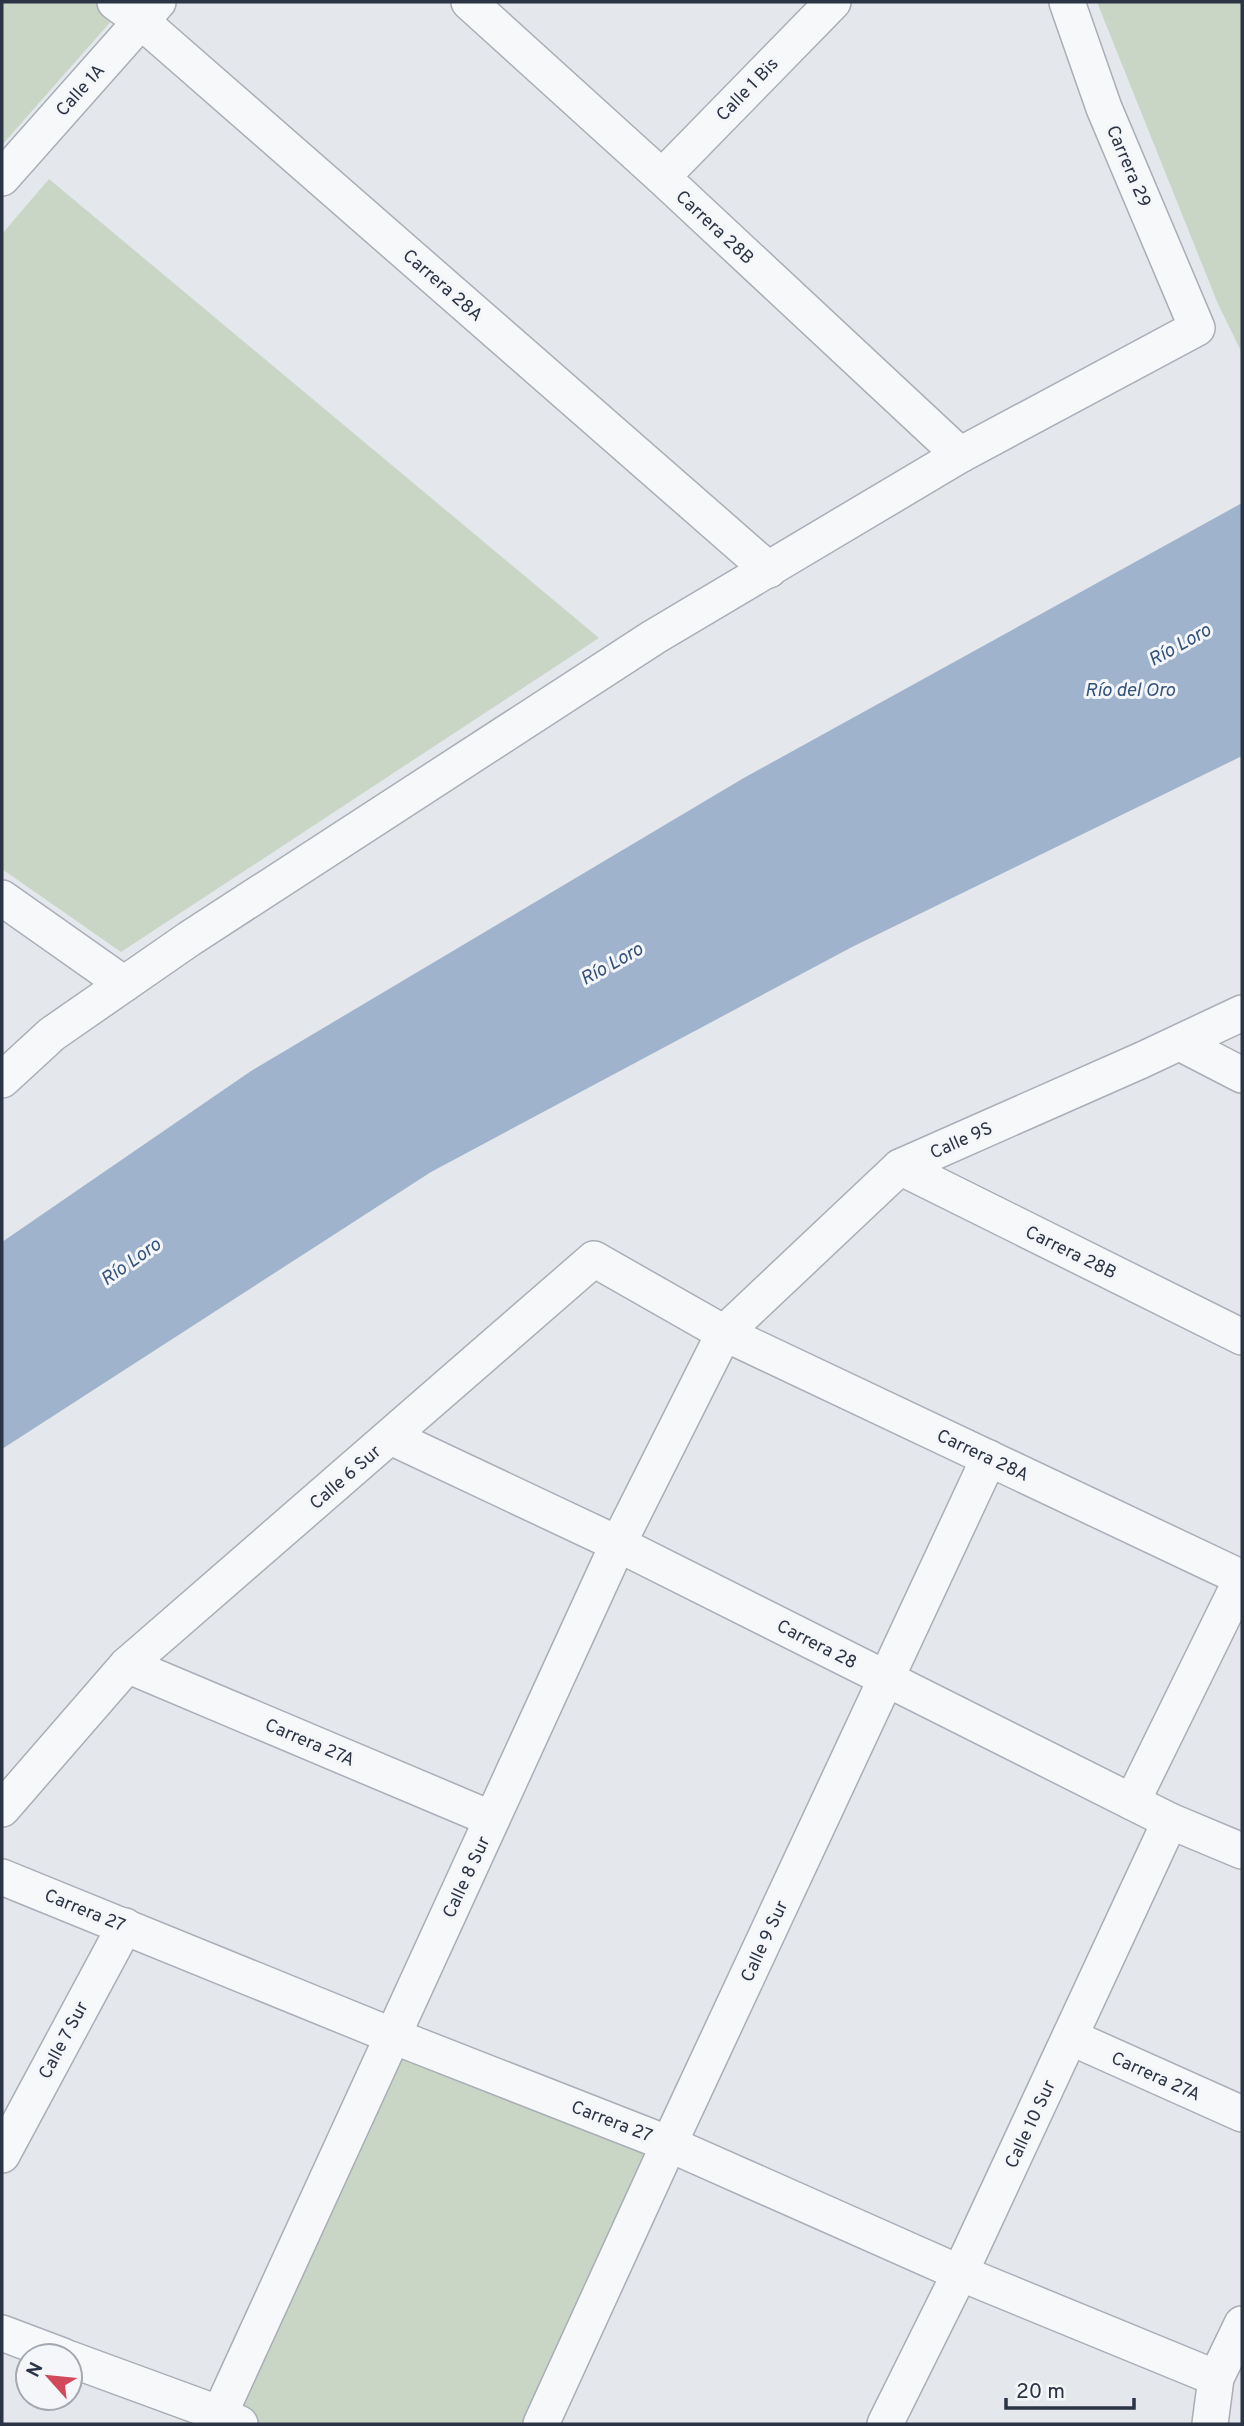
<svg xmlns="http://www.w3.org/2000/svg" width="1244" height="2426" viewBox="0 0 1244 2426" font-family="Overpass,sans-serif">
<rect width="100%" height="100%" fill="#e4e7ec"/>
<!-- green -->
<g fill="#c9d6c5">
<path d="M2,2H128L2,145Z"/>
<path d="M1097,2H1242V353L1218,304Z"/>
<path d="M49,179L599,638L121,952L2,869V234Z"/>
<path d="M393,2036L669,2144L541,2424H240L220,2414Z"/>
</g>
<!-- water -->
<path fill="#9fb4cc" d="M1242,503V756L852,947L431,1172L2,1449V1242L251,1071L742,779Z"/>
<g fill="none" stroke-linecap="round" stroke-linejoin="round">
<defs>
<g id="minor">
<path d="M115,2L141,21L769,570"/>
<path d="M469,2L662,177L960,455"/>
<path d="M662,177L833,2"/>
<path d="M2,178L158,2"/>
<path d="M2,898L124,984"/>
<path d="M1180,1043L1242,1075"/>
<path d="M2,1080L52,1034L189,939L654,637L960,455L1197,328L1104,108L1067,2"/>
<path d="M900,1167L1242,1337"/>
<path d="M391,1437L618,1544L1170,1821L1242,1851"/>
<path d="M127,1665L492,1819"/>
<path d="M1132,1802L1242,1578"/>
<path d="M2,1809L127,1665L594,1259L724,1333L1242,1578"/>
<path d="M2,1877L393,2036L669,2144L960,2273L1216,2378"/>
<path d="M1070,2037L1242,2114"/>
<path d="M2,2155L125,1926"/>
<path d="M2,2333L63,2356"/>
<path d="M70,2359L220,2414L240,2424"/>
<path d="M215,2424L618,1544L724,1333L900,1167L1142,1060L1242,1013"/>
<path d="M541,2424L669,2144L989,1458"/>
<path d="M885,2424L960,2273L1170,1821"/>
<path d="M1210,2424L1216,2378L1242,2324"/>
</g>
</defs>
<!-- minor casing -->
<use href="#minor" stroke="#a9aeb7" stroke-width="38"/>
<!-- minor -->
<use href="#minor" stroke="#f7f8fa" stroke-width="35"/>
</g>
<g text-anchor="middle" stroke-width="6" stroke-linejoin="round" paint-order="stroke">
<!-- street labels -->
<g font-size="18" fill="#2b3445" stroke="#f4f6f9">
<text transform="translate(747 89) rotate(-46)" y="6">Calle 1 Bis</text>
<text transform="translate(80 90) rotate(-48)" y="6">Calle 1A</text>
<text transform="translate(1129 166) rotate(67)" y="6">Carrera 29</text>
<text transform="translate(715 227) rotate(43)" y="6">Carrera 28B</text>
<text transform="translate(443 285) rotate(41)" y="6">Carrera 28A</text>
<text transform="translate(961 1140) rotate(-24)" y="6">Calle 9S</text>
<text transform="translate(1071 1252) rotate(26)" y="6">Carrera 28B</text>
<text transform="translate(983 1455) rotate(25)" y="6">Carrera 28A</text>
<text transform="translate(345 1477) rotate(-41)" y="6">Calle 6 Sur</text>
<text transform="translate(817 1644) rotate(27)" y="6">Carrera 28</text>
<text transform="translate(310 1742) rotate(23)" y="6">Carrera 27A</text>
<text transform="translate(466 1877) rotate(-65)" y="6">Calle 8 Sur</text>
<text transform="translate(85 1910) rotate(22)" y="6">Carrera 27</text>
<text transform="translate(764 1941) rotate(-65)" y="6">Calle 9 Sur</text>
<text transform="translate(63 2040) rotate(-62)" y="6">Calle 7 Sur</text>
<text transform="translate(1156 2076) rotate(24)" y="6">Carrera 27A</text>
<text transform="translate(612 2121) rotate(21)" y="6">Carrera 27</text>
<text transform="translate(1030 2124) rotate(-65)" y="6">Calle 10 Sur</text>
</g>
<!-- water labels -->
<g font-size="19" font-style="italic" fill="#34527a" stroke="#f4f6f9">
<text transform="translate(1179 644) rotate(-29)" y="7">Río Loro</text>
<text x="1130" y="696">Río del Oro</text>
<text transform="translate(611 963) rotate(-29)" y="7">Río Loro</text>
<text transform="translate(130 1261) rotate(-35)" y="7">Río Loro</text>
</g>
</g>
<!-- border -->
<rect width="1244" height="2426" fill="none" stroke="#2b3445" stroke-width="7"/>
<!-- north arrow -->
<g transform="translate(49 2377) rotate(297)"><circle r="33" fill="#f4f6f9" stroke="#a4a8b1" stroke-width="2"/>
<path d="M0-5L12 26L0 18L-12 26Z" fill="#d1495b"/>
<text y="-10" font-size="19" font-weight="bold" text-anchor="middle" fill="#2b3445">N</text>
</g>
<!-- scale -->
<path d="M1006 2398v10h128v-10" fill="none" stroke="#2b3445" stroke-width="3.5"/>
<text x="1016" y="2398" font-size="21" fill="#2b3445" stroke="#f4f6f9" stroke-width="5" paint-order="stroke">20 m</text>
</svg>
